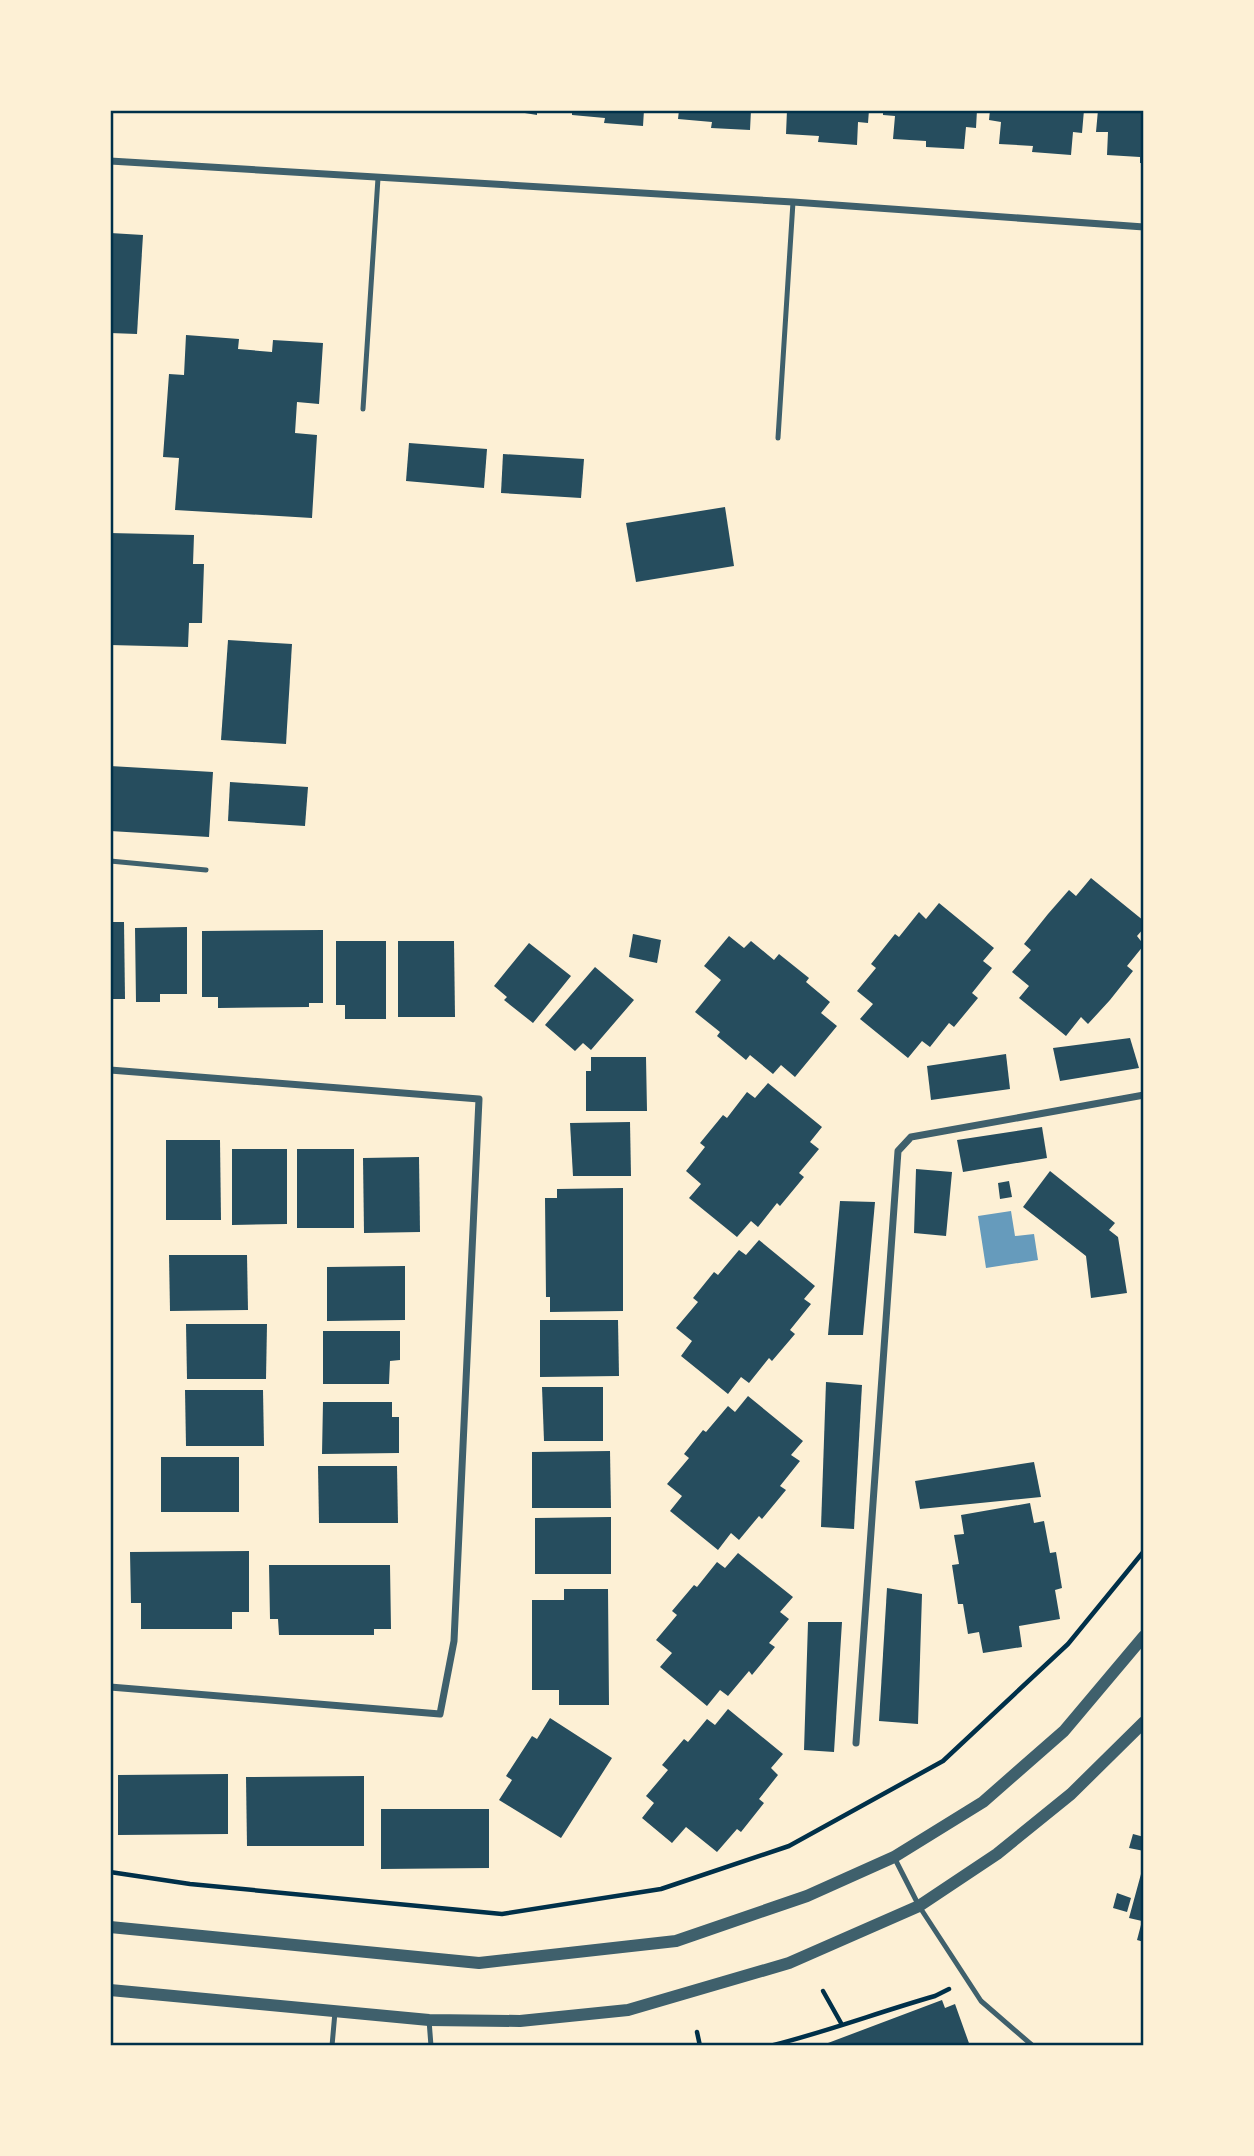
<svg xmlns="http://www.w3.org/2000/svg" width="1254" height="2156" viewBox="0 0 1254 2156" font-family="Manrope,sans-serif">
<rect width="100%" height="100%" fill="#fdf0d5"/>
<!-- water -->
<path fill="#669bbc" d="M1011,1211L1015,1236L1034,1234L1038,1260L986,1268L978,1216Z"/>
<!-- building -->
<g fill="#264d5e">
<path d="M507,110H537V115Z"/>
<path d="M572,110H644L643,126L604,123L605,118L572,115Z"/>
<path d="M679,110H751L750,130L711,128L712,122L678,119Z"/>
<path d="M787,110H869L868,123L858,122L857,145L818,142L819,136L786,134Z"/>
<path d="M883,110H977L976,128L966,127L964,149L926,147V141L893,139L895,116L883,115Z"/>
<path d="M990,110H1084L1082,133L1073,132L1071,155L1032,152L1033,146L999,144L1001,122L989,120Z"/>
<path d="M1098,110H1144V163H1140V157L1107,155L1108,132H1096Z"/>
<path d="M110,233L143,235L137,334L110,333Z"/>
<path d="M186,335L239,339L238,349L272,352L273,340L323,343L319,404L297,402L295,433L317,435L312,518L175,510L179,458L163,457L169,374L184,375Z"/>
<path d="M409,443L487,449L484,488L406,481Z"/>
<path d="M503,454L584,459L581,498L501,493Z"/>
<path d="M725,507L734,566L636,582L626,523Z"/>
<path d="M110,533L194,535L193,564H204L202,623H189L188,647L110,645Z"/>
<path d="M228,640L292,644L286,744L221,740Z"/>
<path d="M110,766L213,772L209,837L110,831Z"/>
<path d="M230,782L308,787L305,826L228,821Z"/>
<path d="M1091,878L1144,921V928L1137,936L1144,945L1127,966L1133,971L1110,1000L1088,1024L1081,1017L1066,1036L1019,998L1029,986L1012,972L1031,950L1024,944L1048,914L1069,890L1076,896Z"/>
<path d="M939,903L994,948L983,961L992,968L972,993L978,998L954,1027L949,1023L930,1047L922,1041L908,1058L860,1019L873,1004L857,991L876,968L871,964L895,934L899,937L919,912L926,919Z"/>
<path d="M110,922H124L125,999H110Z"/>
<path d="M187,927V994H160V1002H136L135,928Z"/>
<path d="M323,930V1003H309V1007L218,1008V997H202V931Z"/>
<path d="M633,934L661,940L657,963L629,957Z"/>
<path d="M729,936L744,948L751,941L774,960L779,954L809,978L806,982L830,1002L821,1013L837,1026L795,1077L781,1065L773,1074L750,1055L746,1060L717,1036L720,1032L695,1012L721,980L704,966Z"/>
<path d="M336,941H386V1019H345V1005H336Z"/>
<path d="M398,941H454L455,1017H398Z"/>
<path d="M529,943L571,976L533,1023L504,1000L507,997L494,986Z"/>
<path d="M595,967L634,1000L591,1050L583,1043L575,1051L545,1025Z"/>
<path d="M1130,1038L1139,1068L1060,1081L1053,1048Z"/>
<path d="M1006,1054L1010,1089L931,1100L927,1066Z"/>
<path d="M591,1057H646L647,1111H586V1071H591Z"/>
<path d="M768,1083L822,1127L810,1142L819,1149L799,1173L804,1177L780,1206L777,1203L758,1227L751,1221L737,1237L689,1198L701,1184L686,1171L705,1147L700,1143L723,1115L727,1118L747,1092L755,1098Z"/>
<path d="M630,1122L631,1176H573L570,1123Z"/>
<path d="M1042,1127L1047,1158L963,1172L957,1140Z"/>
<path d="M166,1140H220L221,1220H166Z"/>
<path d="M232,1149H287V1224L232,1225Z"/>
<rect x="297" y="1149" width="57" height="79"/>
<path d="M419,1157L420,1232L364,1233L363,1158Z"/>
<path d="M916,1169L952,1172L946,1236L914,1233Z"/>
<path d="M1050,1171L1115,1223L1109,1230L1118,1237L1127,1293L1091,1298L1086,1256L1023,1207Z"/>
<path d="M1009,1181L1012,1197L1000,1199L998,1183Z"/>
<path d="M623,1188V1311L550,1312V1297H546L545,1198H557V1189Z"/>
<path d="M840,1201L875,1202L863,1335H828Z"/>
<path d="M759,1240L815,1286L804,1299L811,1304L790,1330L795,1334L772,1361L769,1358L749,1383L741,1377L728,1394L681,1356L692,1341L676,1328L698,1302L693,1298L714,1272L718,1275L739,1250L746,1255Z"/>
<path d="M169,1255H247L248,1310L170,1311Z"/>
<path d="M405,1266V1320L327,1321V1267Z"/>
<path d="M540,1320H618L619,1376L540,1377Z"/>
<path d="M186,1324H267L266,1379H187Z"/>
<path d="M323,1331H400V1360L390,1361L389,1384H323Z"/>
<path d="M826,1382L862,1385L854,1529L821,1527Z"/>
<path d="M542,1387H603V1441H544Z"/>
<path d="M185,1390H263L264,1446H186Z"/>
<path d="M748,1396L803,1441L791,1455L800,1461L780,1486L786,1490L762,1519L759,1516L739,1540L731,1533L718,1550L670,1511L682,1496L667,1484L689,1458L684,1454L703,1430L706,1432L728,1406L735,1412Z"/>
<path d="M323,1402H392V1417H399V1453L322,1454Z"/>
<path d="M610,1451L611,1508H532V1452Z"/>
<rect x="161" y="1457" width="78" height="55"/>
<path d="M1034,1462L1041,1497L920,1509L915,1481Z"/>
<path d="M318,1466H397L398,1523H319Z"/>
<path d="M1030,1503L1034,1523L1044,1521L1050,1553L1056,1552L1062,1588L1055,1590L1060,1619L1019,1626L1022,1647L983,1653L979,1632L968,1634L963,1604H958L952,1565L959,1564L954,1535L964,1534L961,1515Z"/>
<path d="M611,1517V1574H535V1518Z"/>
<rect x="110" y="1532" width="3" height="75"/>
<path d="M249,1551V1612H232V1629H141V1603H131L130,1552Z"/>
<path d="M738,1553L793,1597L780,1612L789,1619L769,1643L775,1647L752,1675L749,1671L728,1696L720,1690L707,1706L660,1667L672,1653L656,1640L677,1615L672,1611L694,1585L697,1587L717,1562L725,1568Z"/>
<path d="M269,1565H390L391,1629H374V1635H279L278,1619H270Z"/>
<path d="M887,1588L922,1594L918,1724L879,1721Z"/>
<path d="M564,1589H608L609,1705H559V1690H532V1600H564Z"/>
<path d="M808,1622H842L834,1752L804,1750Z"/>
<path d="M728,1709L783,1754L771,1768L778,1775L759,1799L764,1803L741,1832L737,1829L717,1852L686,1827L672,1843L642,1818L654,1803L646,1796L668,1770L662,1765L684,1739L688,1742L707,1719L715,1725Z"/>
<path d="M550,1718L612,1758L561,1838L499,1800L512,1780L506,1776L532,1736L537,1739Z"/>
<path d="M228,1774V1834L118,1835V1775Z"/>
<path d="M364,1776V1846H247L246,1777Z"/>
<path d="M381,1809H489V1868L381,1869Z"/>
<path d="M1133,1834L1144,1837V1851L1129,1848Z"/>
<path d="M1141,1874L1144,1875V1942L1137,1940L1142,1921L1129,1918Z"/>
<path d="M1117,1893L1131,1898L1127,1912L1113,1908Z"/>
<path d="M942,2000L945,2008L955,2004L970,2046H820Z"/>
</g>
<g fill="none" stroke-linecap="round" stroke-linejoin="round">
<!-- path -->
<g stroke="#003049" stroke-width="4.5">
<path d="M110,1872L190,1884L502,1914L661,1889L789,1846L943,1761L1068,1644L1144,1551"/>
<path d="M823,1991L841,2023"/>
<path d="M697,2032L700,2046"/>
<path d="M770,2046C826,2032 879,2012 935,1996L949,1989"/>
</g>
<!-- service -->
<g stroke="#3f606c" stroke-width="5">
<path d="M363,409L378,178"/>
<path d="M778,438L793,202"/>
<path d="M110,861L206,870"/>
<path d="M894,1857L919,1906L981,2001L1033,2046"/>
<path d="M429,2020L431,2046"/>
<path d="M332,2046L335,2012"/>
</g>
<!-- minor -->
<g stroke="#3f606c" stroke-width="7">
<path d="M110,161L793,202L1144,227"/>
<path d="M110,1070L479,1099L454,1641L440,1714L110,1687"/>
<path d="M856,1743L898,1151L911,1137L1144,1095"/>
</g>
<!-- tertiary -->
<g stroke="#3f606c" stroke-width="12">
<path d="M110,1927L479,1963L676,1941L807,1896L894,1857L983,1802L1064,1731L1144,1636"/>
<path d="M110,1990L429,2020L520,2021L628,2010L789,1963L919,1906L997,1854L1071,1794L1144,1722"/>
</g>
</g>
<!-- border -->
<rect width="1254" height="2156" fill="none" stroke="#fdf0d5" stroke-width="224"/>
<rect x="112" y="112" width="1030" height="1932" fill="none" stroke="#003049" stroke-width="2.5"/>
</svg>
